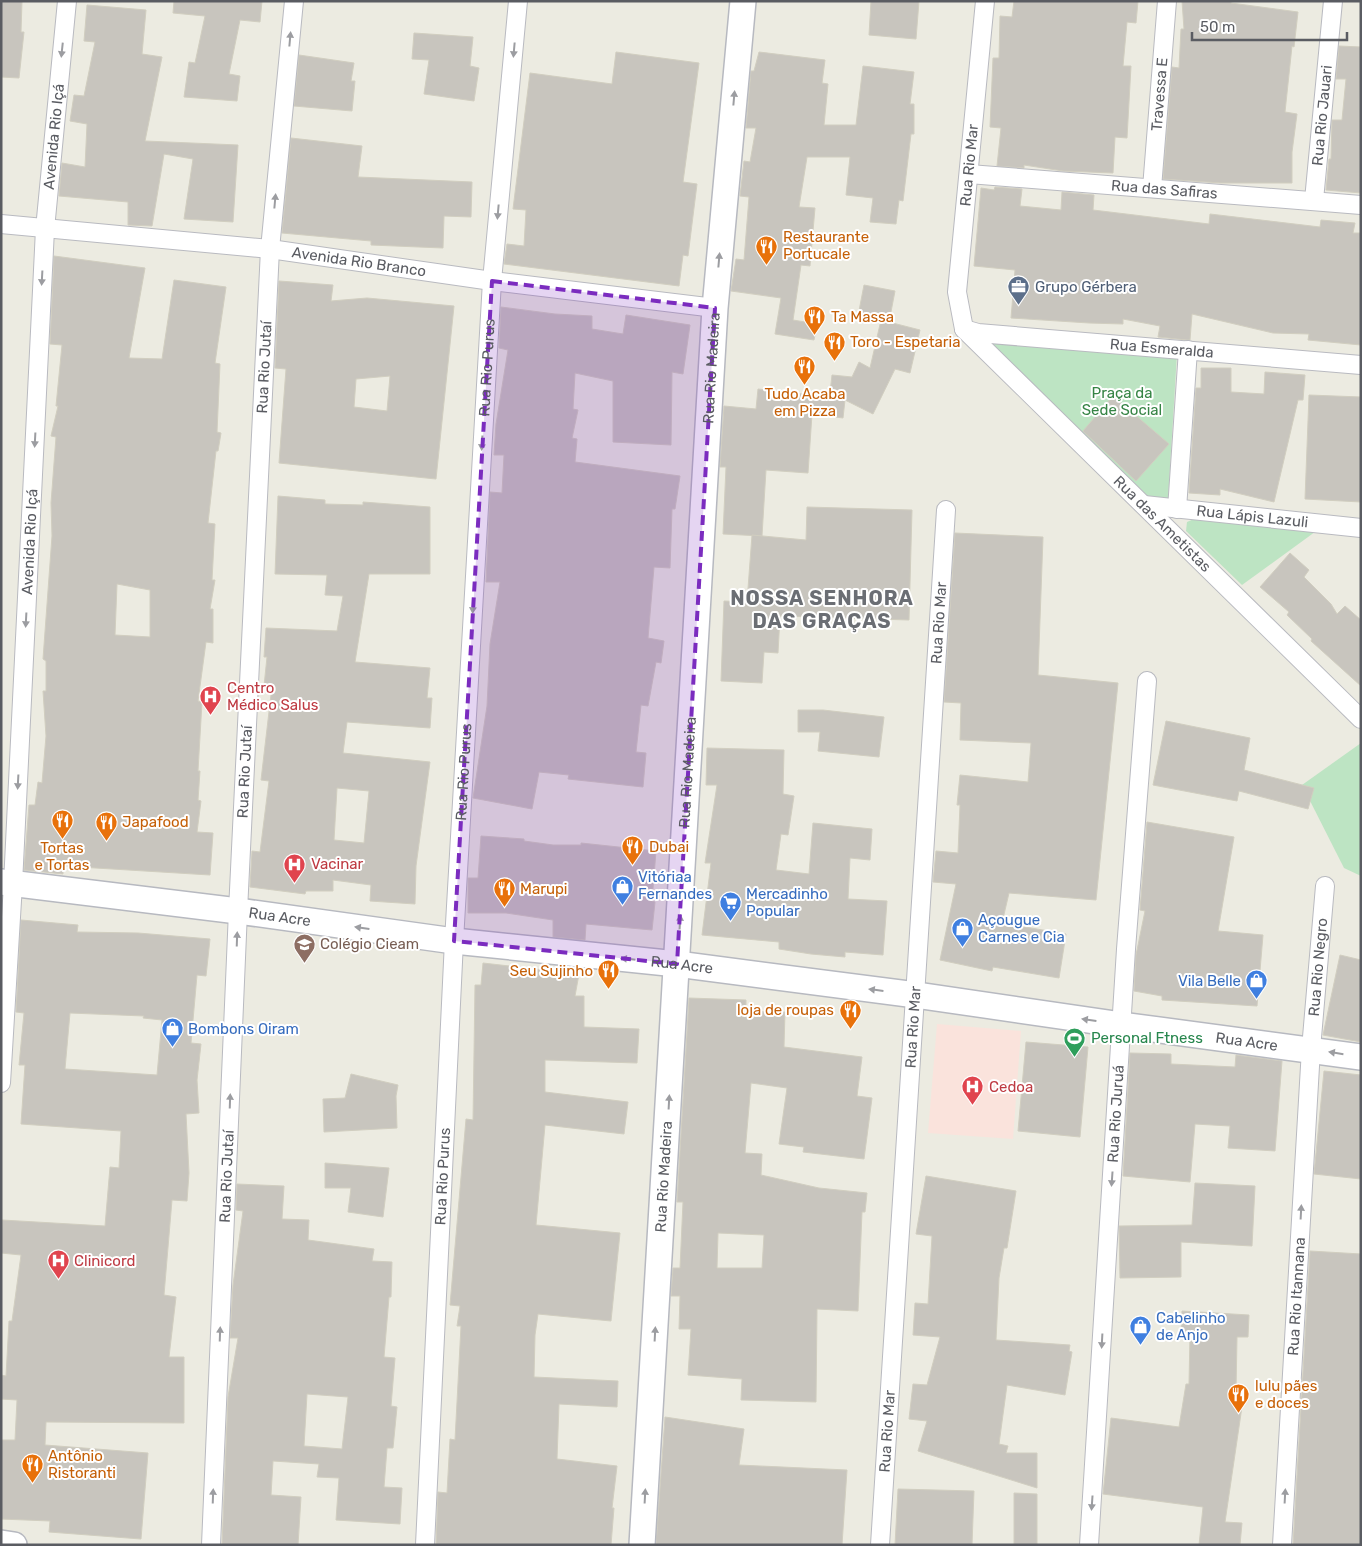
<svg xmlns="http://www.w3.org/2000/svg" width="1362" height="1546" viewBox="0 0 1362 1546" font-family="Rubik,sans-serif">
<rect width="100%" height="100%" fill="#ecebe1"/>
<!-- medical -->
<path fill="#fae3dc" d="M937,1024L1021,1031L1013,1139L928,1133Z"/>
<!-- green -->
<g fill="#bde4c3">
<path d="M985,338L1177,354L1168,500L1145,496Z"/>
<path d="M1194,519L1319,529L1242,585L1186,531L1187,522Z"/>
<path d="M1361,743V876L1344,868L1302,785Z"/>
</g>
<!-- building -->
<g fill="#c8c5be" stroke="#d1cec0" fill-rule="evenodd">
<path d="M1,1H22L21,32H24L19,78L1,77Z"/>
<path d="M174,1H262L260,22L240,20L229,74L240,76L237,101L184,97L189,62L195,63L205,16L173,13Z"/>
<path d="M871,1H919L916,39L869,35Z"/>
<path d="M1014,1H1138L1136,23L1127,22L1123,66H1131L1127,138L1115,137L1113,173L1063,171L1024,165V168L997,166L1001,128L990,127L993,58H999L1000,16L1012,17Z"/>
<path d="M1182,1H1231V3L1298,12L1294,47L1292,46L1285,112L1297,114L1292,152V183H1221L1163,179L1172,67L1179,68L1181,29H1184Z"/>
<path d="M87,5L146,10L142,54L162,57L145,141L238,145L233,222L184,219L193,159L164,154L152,226L128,225V202L59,196L62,163L85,167L87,124L70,121L74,95L84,96L95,42L84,41Z"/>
<path d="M414,33L473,37L470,66L479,68L474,101L424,94L429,60L412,59Z"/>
<path d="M1339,46L1361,47V193L1326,190L1329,159H1331L1332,120H1342L1346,79H1336Z"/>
<path d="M616,52L699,63L683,182L697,184L688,256L683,255L679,286L504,264L507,244L524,246L526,210L513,209L530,73L612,84Z"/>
<path d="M759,52L825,60L822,83L828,84L824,125H856L863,66L914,72L910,104H914V134H911L903,201L899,200L896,224L870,222L873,198L846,195L850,157H807L799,207L815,208L810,266L801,265L793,320L817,324L814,340L775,334L781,298L731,291L736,259L744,260L749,197L740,196L744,161L750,162L756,128H746L751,71H754Z"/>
<path d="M299,55L354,63L351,81H355L352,111L294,106Z"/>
<path d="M291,138L362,146L358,177L472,182L471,217L444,216L443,248L371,245V241L282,233Z"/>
<path d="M995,187L1022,189L1020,206L1061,210L1062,192L1094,195L1093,210L1209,224L1210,214L1320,227L1321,220L1355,223L1353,233H1361V345L1308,340L1309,334L1273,333L1192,314L1190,340H1187L1158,337L1160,326L1123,319V324L1089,323L1011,318L1015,270L974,266L981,188L994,190Z"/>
<path d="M54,256L145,268L129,358L162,359L174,280L226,287L215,363L220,364L217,432L221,433L218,451H216L208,523L215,524L212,580H215L210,609H213V643L206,642L198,701L202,702L198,771H200L198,800L201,801L197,832L213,833L210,875L63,866V874L24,870L29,805H35L38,782L42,783L46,736L43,691H46V661L43,659L52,536L51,503L56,437L51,436L58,406H56L62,345L50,344ZM117,584L150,590V637L115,635Z"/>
<path d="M279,281L333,285L331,301L367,298L454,306L436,479L279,463L286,369L275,368ZM390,376L387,411L354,407L356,379Z"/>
<path d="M864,285L895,291L889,322L858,316Z"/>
<path d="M501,307L555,314L592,316V329L623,334L626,315L690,325L683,374L672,372L671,445L613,442V381L575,373L573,409L578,410L572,438L577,439L575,462L680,476L675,509H672L670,568L654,567L648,638L664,641L661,663L656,662L648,706L641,705L636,752L646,753L643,787L568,779L569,775L539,772L532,809L473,798L487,706L490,644L500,582H486L490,492L502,493L504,455H494L496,424L508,350L499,348Z"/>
<path d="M881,320L920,330L910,373L895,369L873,414L845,400L843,418L812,414L808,473L766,470L762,536L723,534L726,467H720L724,406L756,409L758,389L840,398L830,393L832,375L852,377L859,362L870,368Z"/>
<path d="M1201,368H1231V392L1264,394L1265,372L1305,375L1303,400H1298L1274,502L1220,489V495L1189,493L1196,388H1201Z"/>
<path d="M1309,395L1361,397V502L1305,499Z"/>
<path d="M1113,396L1169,444L1136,481L1083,431Z"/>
<path d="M278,496L325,500V504L363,505V502L430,507V574H369L355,662L430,668L427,698H432L430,728L347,722L343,753L430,762L416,866L415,904L370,901L371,885L333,880V891H306L305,894L250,887L252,851L260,852L269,781L261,780L272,686H264L267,657H264L266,628L337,631L343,596L325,595L327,575L275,574ZM337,788L369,791L364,843L334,840Z"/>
<path d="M807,507L912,510L909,620L780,616L778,653L764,652L762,683L721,681L724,601L747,602L752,535L806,540Z"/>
<path d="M955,533L1043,537L1038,675L1118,683L1096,900L1009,893L1002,923L1066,934L1059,978L993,967L992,971L940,960L956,884L933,882L936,851L958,853L960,805H957L960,775L1028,782L1031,743L960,740L961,703L944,702Z"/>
<path d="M1290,553L1309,570L1304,577L1331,604L1337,614L1345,606L1361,620V686L1311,641L1312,639L1287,615L1289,612L1260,587Z"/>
<path d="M798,710H823L884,717L879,757L818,751L820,732H798Z"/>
<path d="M1166,721L1250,738L1244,770L1314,788L1308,809L1239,791L1237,801L1153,785Z"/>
<path d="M707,748L784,750L783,794L794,796L788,835L781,834L776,870L809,874L813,823L872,829L870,860L850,858L848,899L887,901L883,955L845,952V957L811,954L779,949V942L702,935L711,863H705L717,785H706Z"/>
<path d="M1147,822L1234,837L1218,931L1263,935L1257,1006L1162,1000V996L1134,991L1136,955L1145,911L1140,910Z"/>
<path d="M481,836L524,839V841L553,845H581V843L656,851L652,901L655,902L652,930L586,924L585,940L553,937V920L506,913H468V878H478Z"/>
<path d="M21,920L78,925L77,932L138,933L210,939L206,976L197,975L191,1043L201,1044L197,1080L199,1113L186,1114L189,1173L187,1201L172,1200L164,1295L176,1297L169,1357H184V1423L46,1422L45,1445L148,1453L141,1539L49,1532L50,1521L1,1519V1440H15L17,1400L1,1399V1375L6,1376L9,1321H12L21,1255L1,1253L2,1220L105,1226L110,1167L119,1168L121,1131L21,1124L25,1065H19L24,1013L16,1012ZM70,1013L144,1016L143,1018L162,1020L157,1075L65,1069Z"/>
<path d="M1340,955L1361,960V1042L1323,1035Z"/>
<path d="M483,963L579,974L575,996H584V1027L639,1029L637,1063L545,1060V1092L628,1102L624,1134L545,1125L536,1225L620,1233L611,1321L538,1314L535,1335L534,1377L618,1381L617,1407L559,1404L557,1459L617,1466L612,1508H614L611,1545H436L438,1492L447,1493L450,1439L455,1440L461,1326H457L460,1306L450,1305L466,1119L473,1120L475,985H481Z"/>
<path d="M689,998L746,1000V1011L785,1012L784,1047L862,1057L857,1096L872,1098L864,1159L803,1152L804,1147L779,1144L787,1088L751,1083L745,1153L762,1154L761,1175L819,1188L867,1193L865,1212H862L858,1311L817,1309L816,1402L741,1400L742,1379L688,1375L691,1329H679L680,1296H671L673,1268H680L683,1202H677ZM718,1233L764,1235L762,1268H717Z"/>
<path d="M1026,1042L1088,1047L1080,1137L1018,1131Z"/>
<path d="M1130,1053L1171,1054V1064L1235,1067L1236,1055L1282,1061L1275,1151L1228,1148L1230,1126L1195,1124L1190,1182L1123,1176Z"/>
<path d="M1324,1071L1361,1075V1179L1314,1174Z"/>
<path d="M351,1074L398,1085L396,1096L397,1128L324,1132L323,1099L345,1098Z"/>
<path d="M325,1163L389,1168L383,1217L348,1212L351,1188H325Z"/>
<path d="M926,1176L1016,1191L1007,1248H1004L999,1278L996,1340L1070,1345L1069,1351L1072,1352L1065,1395L1007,1385L999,1444L1008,1446L1006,1453H1037V1488L918,1451L927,1421L909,1419L913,1384L927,1385L940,1337L913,1335L915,1303L928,1304L932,1236L916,1234Z"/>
<path d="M1195,1183L1255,1186L1252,1246L1181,1242V1277L1120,1278L1119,1226L1192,1225Z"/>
<path d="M237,1184L284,1186L282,1219L309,1220L308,1240L374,1249L372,1261L392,1262L391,1297H389L384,1357L395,1358L391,1406L397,1407L393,1448H387L384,1487L402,1488L400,1524L336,1520L339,1478L317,1477L319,1464L273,1461L271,1495L301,1497L298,1545H222L228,1397L238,1338H230L233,1285L243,1211L236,1210ZM307,1394L348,1397L342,1449L304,1446Z"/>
<path d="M1310,1251L1361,1254V1545H1293Z"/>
<path d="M1182,1311L1249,1315L1248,1337H1237L1236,1391L1244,1393L1225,1522L1242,1523L1240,1545H1199L1203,1507L1103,1494L1111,1418L1179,1427L1186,1384H1189L1190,1334L1181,1333Z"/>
<path d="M665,1417L744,1429L739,1465L847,1470L842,1545H656Z"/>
<path d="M898,1489L974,1491L972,1545H895Z"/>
<path d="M1014,1493L1037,1494V1545H1014Z"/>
</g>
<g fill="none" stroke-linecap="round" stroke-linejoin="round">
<defs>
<g id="street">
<path id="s1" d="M969,174L1361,205"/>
<path id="s2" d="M1152,188L1167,1"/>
<path id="s3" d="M1314,200L1333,1"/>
<path id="s4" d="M1,224L270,249L492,281L715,308"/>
<path id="s5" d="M964,329L1361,719"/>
<path id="s6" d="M964,329L978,333L1361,365"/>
<path id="s7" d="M964,329L957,292L985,1"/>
<path id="s8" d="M1144,505L1361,528"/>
<path d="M1177,509L1188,350"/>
<path id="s9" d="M1,1083L13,884L45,229L67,1"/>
<path id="s10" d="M211,1545L238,911L270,249L294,1"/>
<path id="s11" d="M425,1545L454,941L492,281L518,1"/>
<path id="s12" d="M880,1545L946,510"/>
<path id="s13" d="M1089,1545L1126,949L1147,681"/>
<path id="s14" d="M1282,1545L1311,1049L1325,886"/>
</g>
<g id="secondary">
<path id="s15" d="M1,882L238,911L454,941L677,964L916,995L1122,1025L1361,1057"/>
<path d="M1,1543L14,1545"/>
<path id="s16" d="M642,1545L715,308L743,1"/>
</g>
</defs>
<!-- street casing -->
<use href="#street" stroke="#b9bac0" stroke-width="20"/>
<!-- secondary casing -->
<use href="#secondary" stroke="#b7b9c0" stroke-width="28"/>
<!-- street -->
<use href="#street" stroke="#fff" stroke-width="18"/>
<!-- secondary -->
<use href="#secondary" stroke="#fff" stroke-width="25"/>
</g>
<!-- one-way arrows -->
<defs><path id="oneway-solid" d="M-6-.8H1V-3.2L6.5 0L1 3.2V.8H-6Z" transform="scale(1.25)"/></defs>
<g fill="#9c9da1">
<use href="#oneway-solid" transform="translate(290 39) rotate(-85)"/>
<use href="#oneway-solid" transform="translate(62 50) rotate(96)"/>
<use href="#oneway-solid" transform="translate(514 50) rotate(95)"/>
<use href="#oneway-solid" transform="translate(734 98) rotate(-85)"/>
<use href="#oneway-solid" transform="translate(275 201) rotate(-85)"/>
<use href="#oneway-solid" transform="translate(498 212) rotate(95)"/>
<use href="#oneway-solid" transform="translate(719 260) rotate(-85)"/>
<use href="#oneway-solid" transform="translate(42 278) rotate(93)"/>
<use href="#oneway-solid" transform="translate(35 440) rotate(93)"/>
<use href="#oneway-solid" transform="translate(482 443) rotate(93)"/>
<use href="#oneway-solid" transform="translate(473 606) rotate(93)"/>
<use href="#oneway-solid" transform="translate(26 620) rotate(93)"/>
<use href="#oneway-solid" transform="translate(18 782) rotate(93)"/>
<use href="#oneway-solid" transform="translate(680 922) rotate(-87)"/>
<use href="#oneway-solid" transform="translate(362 928) rotate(-172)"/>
<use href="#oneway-solid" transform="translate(237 939) rotate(-88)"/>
<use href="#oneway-solid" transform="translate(628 959) rotate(-174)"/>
<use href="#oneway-solid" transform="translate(876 990) rotate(-173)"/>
<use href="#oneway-solid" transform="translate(1089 1020) rotate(-172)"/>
<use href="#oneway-solid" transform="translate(1336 1053) rotate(-171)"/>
<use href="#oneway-solid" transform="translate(230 1101) rotate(-88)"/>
<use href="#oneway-solid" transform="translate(669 1102) rotate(-87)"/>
<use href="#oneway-solid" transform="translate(1112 1179) rotate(94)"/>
<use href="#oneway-solid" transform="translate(1301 1212) rotate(-87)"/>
<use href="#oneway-solid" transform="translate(220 1334) rotate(-88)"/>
<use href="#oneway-solid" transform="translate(655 1334) rotate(-87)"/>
<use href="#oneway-solid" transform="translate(1102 1341) rotate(93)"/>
<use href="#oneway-solid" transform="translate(213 1496) rotate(-88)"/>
<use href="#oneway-solid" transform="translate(645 1496) rotate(-87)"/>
<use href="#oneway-solid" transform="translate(1285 1496) rotate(-87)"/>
<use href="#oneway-solid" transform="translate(1092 1503) rotate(94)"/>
</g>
<!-- marked area -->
<path fill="#7b2cbf" fill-opacity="0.2" stroke="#7b2cbf" stroke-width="4" stroke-dasharray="10 6" stroke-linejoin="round" d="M492,281L715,308L677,964L454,941Z"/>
<!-- icons -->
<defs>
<symbol id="restaurant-pin" viewBox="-11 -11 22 30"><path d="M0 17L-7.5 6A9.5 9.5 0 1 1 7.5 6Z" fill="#e8710a" stroke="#fff"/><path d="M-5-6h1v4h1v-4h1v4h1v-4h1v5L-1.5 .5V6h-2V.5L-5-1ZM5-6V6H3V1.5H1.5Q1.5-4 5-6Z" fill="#fff"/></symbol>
<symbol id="office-pin" viewBox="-11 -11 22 30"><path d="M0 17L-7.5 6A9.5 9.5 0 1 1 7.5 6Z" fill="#5c6f8a" stroke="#fff"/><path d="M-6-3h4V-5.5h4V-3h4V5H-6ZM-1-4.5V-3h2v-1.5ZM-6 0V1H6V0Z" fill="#fff"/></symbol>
<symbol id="hospital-pin" viewBox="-11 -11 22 30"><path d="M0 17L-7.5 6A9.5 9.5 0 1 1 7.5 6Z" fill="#e0444e" stroke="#fff"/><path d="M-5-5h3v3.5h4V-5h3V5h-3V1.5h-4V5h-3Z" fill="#fff"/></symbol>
<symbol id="shop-pin" viewBox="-11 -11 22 30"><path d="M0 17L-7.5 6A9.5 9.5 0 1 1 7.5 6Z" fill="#3f7fe0" stroke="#fff"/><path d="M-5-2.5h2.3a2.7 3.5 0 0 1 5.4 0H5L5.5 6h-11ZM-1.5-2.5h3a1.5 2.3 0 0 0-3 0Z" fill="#fff"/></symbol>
<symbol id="supermarket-pin" viewBox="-11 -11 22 30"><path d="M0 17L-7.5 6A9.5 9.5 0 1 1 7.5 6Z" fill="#3f7fe0" stroke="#fff"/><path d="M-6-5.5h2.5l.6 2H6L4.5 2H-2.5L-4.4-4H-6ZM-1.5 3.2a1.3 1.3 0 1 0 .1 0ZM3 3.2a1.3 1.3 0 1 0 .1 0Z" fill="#fff"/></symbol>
<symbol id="school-pin" viewBox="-11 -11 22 30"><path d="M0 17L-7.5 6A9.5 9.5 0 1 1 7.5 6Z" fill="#8d6e63" stroke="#fff"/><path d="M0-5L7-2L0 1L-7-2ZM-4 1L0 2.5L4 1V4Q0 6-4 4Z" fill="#fff"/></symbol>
<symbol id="stadium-pin" viewBox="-11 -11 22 30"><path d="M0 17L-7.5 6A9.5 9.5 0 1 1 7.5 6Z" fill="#2e9e5b" stroke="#fff"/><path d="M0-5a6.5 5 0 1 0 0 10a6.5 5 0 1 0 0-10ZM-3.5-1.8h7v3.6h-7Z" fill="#fff"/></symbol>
</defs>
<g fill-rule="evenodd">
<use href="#restaurant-pin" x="754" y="234" width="25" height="34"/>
<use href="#office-pin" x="1006" y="274" width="25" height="34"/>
<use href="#restaurant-pin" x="802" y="304" width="25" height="34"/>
<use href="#restaurant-pin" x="822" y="330" width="25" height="34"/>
<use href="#restaurant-pin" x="792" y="354" width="25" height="34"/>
<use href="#hospital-pin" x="198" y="684" width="25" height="34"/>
<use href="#restaurant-pin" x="50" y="808" width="25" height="34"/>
<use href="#restaurant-pin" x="94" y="810" width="25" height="34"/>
<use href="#restaurant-pin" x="620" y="834" width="25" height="34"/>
<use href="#hospital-pin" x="282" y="852" width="25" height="34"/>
<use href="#shop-pin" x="610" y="874" width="25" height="34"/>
<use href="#restaurant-pin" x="492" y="876" width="25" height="34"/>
<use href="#supermarket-pin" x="718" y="890" width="25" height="34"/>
<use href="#shop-pin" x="950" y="916" width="25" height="34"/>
<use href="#school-pin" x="292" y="932" width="25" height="34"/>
<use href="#restaurant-pin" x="596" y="958" width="25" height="34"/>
<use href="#shop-pin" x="1244" y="968" width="25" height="34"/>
<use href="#restaurant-pin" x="838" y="998" width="25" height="34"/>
<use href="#shop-pin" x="160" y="1016" width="25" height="34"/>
<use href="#stadium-pin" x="1062" y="1026" width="25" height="34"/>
<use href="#hospital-pin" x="960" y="1074" width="25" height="34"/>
<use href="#hospital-pin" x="46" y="1248" width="25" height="34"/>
<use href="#shop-pin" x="1128" y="1314" width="25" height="34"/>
<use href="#restaurant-pin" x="1226" y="1382" width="25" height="34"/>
<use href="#restaurant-pin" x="20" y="1452" width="25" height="34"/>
</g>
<g text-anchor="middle" stroke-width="4" stroke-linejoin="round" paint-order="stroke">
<!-- street labels -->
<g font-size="15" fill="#5a5c62" stroke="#fff">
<text dy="5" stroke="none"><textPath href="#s2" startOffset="94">Travessa E</textPath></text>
<text dy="5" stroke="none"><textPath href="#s3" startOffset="85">Rua Rio Jauari</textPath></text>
<text dy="5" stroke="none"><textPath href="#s9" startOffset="948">Avenida Rio Içá</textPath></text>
<text dy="5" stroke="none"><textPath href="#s7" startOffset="165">Rua Rio Mar</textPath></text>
<text dy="5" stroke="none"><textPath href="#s1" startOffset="196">Rua das Safiras</textPath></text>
<text dy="5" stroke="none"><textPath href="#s4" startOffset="360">Avenida Rio Branco</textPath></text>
<text dy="5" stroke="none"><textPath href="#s6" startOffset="199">Rua Esmeralda</textPath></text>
<text dy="5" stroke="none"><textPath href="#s10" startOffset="1179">Rua Rio Jutaí</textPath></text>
<text dy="5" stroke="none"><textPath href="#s11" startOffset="1179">Rua Rio Purus</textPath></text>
<text dy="5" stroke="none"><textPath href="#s16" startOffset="1179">Rua Rio Madeira</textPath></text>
<text dy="5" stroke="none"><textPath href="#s8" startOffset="109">Rua Lápis Lazuli</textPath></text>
<text dy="5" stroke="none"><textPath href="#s5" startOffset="278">Rua das Ametistas</textPath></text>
<text dy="5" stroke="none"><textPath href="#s9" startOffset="542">Avenida Rio Içá</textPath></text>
<text dy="5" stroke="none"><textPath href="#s12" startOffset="924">Rua Rio Mar</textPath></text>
<text dy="5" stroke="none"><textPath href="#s10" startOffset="774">Rua Rio Jutaí</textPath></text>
<text dy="5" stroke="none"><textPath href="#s11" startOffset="774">Rua Rio Purus</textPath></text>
<text dy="5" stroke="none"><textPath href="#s16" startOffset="774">Rua Rio Madeira</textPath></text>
<text dy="5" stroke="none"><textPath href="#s15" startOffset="281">Rua Acre</textPath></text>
<text dy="5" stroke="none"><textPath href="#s15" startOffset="686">Rua Acre</textPath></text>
<text dy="5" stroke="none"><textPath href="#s14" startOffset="579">Rua Rio Negro</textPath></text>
<text dy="5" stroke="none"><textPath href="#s12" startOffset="519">Rua Rio Mar</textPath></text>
<text dy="5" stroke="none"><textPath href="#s15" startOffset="1256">Rua Acre</textPath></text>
<text dy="5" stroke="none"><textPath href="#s13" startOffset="432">Rua Rio Juruá</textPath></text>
<text dy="5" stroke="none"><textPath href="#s10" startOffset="369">Rua Rio Jutaí</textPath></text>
<text dy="5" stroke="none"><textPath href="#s11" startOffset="369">Rua Rio Purus</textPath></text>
<text dy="5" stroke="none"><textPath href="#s16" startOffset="369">Rua Rio Madeira</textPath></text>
<text dy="5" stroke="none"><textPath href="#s14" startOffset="249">Rua Rio Itannana</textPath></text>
<text dy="5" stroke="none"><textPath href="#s12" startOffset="114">Rua Rio Mar</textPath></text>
</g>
<!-- food labels -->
<g font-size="15" fill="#c56008" stroke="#fff" text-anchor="start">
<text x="783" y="242">Restaurante<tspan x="783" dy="17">Portucale</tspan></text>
<text x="831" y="322">Ta Massa</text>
<text x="850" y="347">Toro - Espetaria</text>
<text x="805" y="399" text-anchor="middle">Tudo Acaba<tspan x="805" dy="17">em Pizza</tspan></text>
<text x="122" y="827">Japafood</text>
<text x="649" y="852">Dubai</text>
<text x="62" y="853" text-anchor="middle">Tortas<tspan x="62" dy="17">e Tortas</tspan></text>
<text x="520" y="894">Marupi</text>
<text x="593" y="976" text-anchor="end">Seu Sujinho</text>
<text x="834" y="1015" text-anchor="end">loja de roupas</text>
<text x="1255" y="1391">lulu pães<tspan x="1255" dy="17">e doces</tspan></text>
<text x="48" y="1461">Antônio<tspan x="48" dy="17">Ristoranti</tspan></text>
</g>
<!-- service labels -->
<g font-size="15" fill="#4e5e75" stroke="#fff" text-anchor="start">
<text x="1035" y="292">Grupo Gérbera</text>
</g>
<!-- park labels -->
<g font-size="15" fill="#368445" stroke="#fff">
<text x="1122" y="398">Praça da<tspan x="1122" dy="17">Sede Social</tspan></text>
</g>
<!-- health labels -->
<g font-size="15" fill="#be3a42" stroke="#fff" text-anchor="start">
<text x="227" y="693">Centro<tspan x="227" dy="17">Médico Salus</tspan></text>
<text x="311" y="869">Vacinar</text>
<text x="989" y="1092">Cedoa</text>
<text x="74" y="1266">Clinicord</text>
</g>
<!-- shop labels -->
<g font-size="15" fill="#366cbe" stroke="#fff" text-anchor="start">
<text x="638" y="882">Vitóriaa<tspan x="638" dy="17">Fernandes</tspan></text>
<text x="746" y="899">Mercadinho<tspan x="746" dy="17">Popular</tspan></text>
<text x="978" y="925">Açougue<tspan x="978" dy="17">Carnes e Cia</tspan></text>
<text x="1241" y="986" text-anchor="end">Vila Belle</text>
<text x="188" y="1034">Bombons Oiram</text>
<text x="1156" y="1323">Cabelinho<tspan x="1156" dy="17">de Anjo</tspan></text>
</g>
<!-- education labels -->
<g font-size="15" fill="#785e54" stroke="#fff" text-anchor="start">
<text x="320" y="949">Colégio Cieam</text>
</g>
<!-- leisure labels -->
<g font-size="15" fill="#27864d" stroke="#fff" text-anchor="start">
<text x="1091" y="1043">Personal Ftness</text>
</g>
<!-- district labels -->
<g font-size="20" font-weight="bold" letter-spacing="1" fill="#6b6e74" stroke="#fff">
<text x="822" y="605">NOSSA SENHORA<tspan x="822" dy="23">DAS GRAÇAS</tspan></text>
</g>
</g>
<!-- border -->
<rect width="1362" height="1546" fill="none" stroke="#5a5c62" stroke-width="5"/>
<!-- scale -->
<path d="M1192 32v8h155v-8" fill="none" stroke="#5a5c62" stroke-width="2.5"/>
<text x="1200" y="32" font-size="15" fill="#5a5c62" stroke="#ffffff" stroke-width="4" paint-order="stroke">50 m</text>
</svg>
